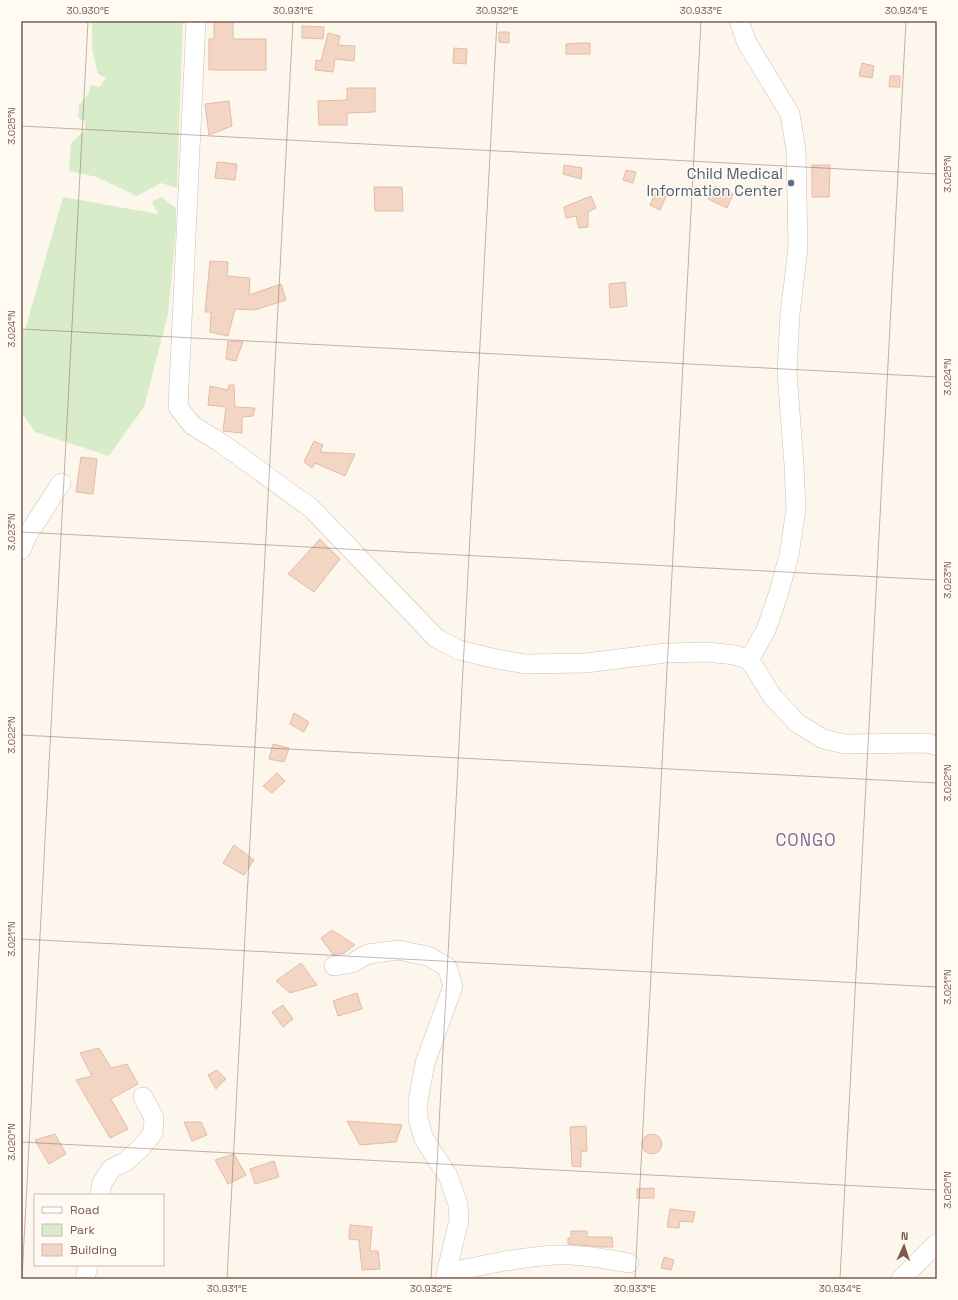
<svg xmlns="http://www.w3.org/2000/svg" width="958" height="1300" viewBox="0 0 958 1300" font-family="'Space Grotesk',sans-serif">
<rect width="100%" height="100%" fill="#fdf6ec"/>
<!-- green -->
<g fill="#d8ecc9">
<path d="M92,21H183L177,188L161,183L137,196L97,177L69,171L71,143L85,130V121L78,118L79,105L89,93L90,85L99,87L106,78L98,74L92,49Z"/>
<path d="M63,197L158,214L152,202L161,197L176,208V230L168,314L144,407L109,456L35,432L21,412V329L25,330Z"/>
</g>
<!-- building -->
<g fill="#f3d5c3" stroke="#e6bba3">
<path d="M214,21H233V39H266V70H209V39H214Z"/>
<path d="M302,26L324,27L323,39L302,38Z"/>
<path d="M499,32H509V43L499,42Z"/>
<path d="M328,33L340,36L338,45L355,46L354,61L335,59L333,72L315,70L316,60L321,61Z"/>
<path d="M580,43H590V54H566V44Z"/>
<path d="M454,48L467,49L466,64L453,63Z"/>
<path d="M862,63L874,66L872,78L859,76Z"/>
<path d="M890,76H900V87H889Z"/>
<path d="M347,88H375V112L347,113V125H319L318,101L347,100Z"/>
<path d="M229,101L232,126L209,135L205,104Z"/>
<path d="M217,162L237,164L235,180L215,178Z"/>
<path d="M564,165L582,168L581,179L563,174Z"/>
<path d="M812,165H830L829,197H812Z"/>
<path d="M626,170L636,172L633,183L623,180Z"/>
<path d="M715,186L733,194L727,208L708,199Z"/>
<path d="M374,187H402L403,211H375Z"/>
<path d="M657,190L667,194L660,210L650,205Z"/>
<path d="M591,196L596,208L588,212V227L579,228L576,216L566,218L564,207Z"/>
<path d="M210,261L228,262L227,276L250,278L249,295L281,284L286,300L255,310L235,309L228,336L210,332L211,312H205Z"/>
<path d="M625,282L627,306L610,308L609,284Z"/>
<path d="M228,341L243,342L236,361L226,359Z"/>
<path d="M229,385H234L235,407L255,408L253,416L242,417V433L223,431L226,407L208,405L210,386L228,390Z"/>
<path d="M314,441L323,445L320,452L355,454L345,476L315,463L312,468L304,462Z"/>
<path d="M81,457L97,459L93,494L76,492Z"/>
<path d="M320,539L340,559L314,592L288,574Z"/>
<path d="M294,713L309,722L304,732L290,724Z"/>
<path d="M273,744L289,748L284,762L269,759Z"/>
<path d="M277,773L285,781L272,793L263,786Z"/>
<path d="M234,845L254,860L244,875L223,863Z"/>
<path d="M332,930L355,945L344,953L333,955L321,938Z"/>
<path d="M301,963L317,985L290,993L276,981Z"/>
<path d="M357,993L362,1009L338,1016L333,1001Z"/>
<path d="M283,1005L293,1019L283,1027L272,1012Z"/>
<path d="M99,1048L111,1068L127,1064L138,1084L111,1099L128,1129L110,1138L76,1080L92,1076L80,1053Z"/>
<path d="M217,1070L226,1079L216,1089L208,1075Z"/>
<path d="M347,1121L402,1125L396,1142L360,1145Z"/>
<path d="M184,1122H201L207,1135L192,1141Z"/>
<path d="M586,1126L587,1151L581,1152V1167L572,1166L570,1127Z"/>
<circle cx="652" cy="1144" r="10"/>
<path d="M55,1134L66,1154L49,1164L35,1140Z"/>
<path d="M234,1154L246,1175L228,1184L215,1160Z"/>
<path d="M274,1161L279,1177L255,1184L250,1169Z"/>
<path d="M654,1188V1198H637V1189Z"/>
<path d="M670,1209L695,1212L693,1222L680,1221L679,1228L667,1227Z"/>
<path d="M350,1225L372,1227L370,1251H378L380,1269L362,1270L359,1240L349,1239Z"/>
<path d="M571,1231H587V1237H612L613,1247H601L568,1244V1238H571Z"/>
<path d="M664,1257L674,1260L671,1270L661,1268Z"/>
</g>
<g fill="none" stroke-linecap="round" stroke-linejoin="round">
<defs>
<g id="minor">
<path d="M196,21L178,407L192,425L221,443L311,508L416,617L436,638L459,650L492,658L525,664L586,663L666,653L707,652L735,655L749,660L756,670L772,696L797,723L823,739L845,744L927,743L937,746"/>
<path d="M739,21L747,43L790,114L796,150L798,248L790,314L787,372L794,465L796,509L789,555L779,592L766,630L749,660"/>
<path d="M21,550L27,536L61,483"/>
<path d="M334,966L352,963L368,954L398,950L428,956L447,967L453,986L425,1063L418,1101V1119L424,1139L448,1176L458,1204L459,1220L445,1279"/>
<path d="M100,1195L102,1183L111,1169L125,1162L141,1148L153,1133L154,1118L143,1097"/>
<path d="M447,1273C483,1265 519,1257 556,1255C580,1254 605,1259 629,1263"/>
<path d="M85,1279L88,1265"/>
<path d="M901,1279L937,1243"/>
</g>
</defs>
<!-- minor casing -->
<use href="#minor" stroke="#d1beb0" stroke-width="20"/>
<!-- minor -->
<use href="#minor" stroke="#fff" stroke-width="19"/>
</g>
<!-- ticks -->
<path fill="none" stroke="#7a5c4d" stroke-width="1" stroke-opacity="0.45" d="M21,126L937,174M21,329L937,377M21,532L937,580M21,735L937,783M21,939L937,987M21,1142L937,1190M22,1279L88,21M227,1279L293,21M431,1279L497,21M635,1279L701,21M840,1279L906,21"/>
<!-- markers -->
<circle fill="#5c6f8a" stroke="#fffaf3" stroke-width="1.5" cx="791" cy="183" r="4"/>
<g text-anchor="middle" stroke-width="3" stroke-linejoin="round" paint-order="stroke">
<!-- service labels -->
<g font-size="15" fill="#4e5e75" stroke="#fffaf3" text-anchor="end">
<text x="783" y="179">Child Medical<tspan x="783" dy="17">Information Center</tspan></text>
</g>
<!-- quarter labels -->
<g font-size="17" letter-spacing="1" fill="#846695" stroke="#fffaf3">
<text x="806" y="846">CONGO</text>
</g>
</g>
<!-- border -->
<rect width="958" height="1300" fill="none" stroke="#fffaf3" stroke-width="44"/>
<!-- legend -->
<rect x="34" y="1194" width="130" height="72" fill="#fffaf3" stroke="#cabbb1"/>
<rect x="42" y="1207" width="20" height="6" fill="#ffffff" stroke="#cabbb1"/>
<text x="70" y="1214" font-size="12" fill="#7a5c4d">Road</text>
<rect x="42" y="1224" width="20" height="12" fill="#d8ecc9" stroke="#cabbb1"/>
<text x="70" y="1234" font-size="12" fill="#7a5c4d">Park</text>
<rect x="42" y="1244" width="20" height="12" fill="#f3d5c3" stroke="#cabbb1"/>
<text x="70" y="1254" font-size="12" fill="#7a5c4d">Building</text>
<!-- north arrow -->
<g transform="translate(904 1246) rotate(3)" stroke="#fffaf3" stroke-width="3" paint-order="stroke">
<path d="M0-3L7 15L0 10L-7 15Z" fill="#7a5c4d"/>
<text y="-6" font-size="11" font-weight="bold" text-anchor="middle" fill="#7a5c4d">N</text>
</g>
<rect x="22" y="22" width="914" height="1256" fill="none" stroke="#7a5c4d" stroke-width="1.5"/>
<g font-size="10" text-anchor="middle" fill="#7a5c4d">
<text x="88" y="14">30.930°E</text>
<text x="293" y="14">30.931°E</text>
<text x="497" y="14">30.932°E</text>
<text x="701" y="14">30.933°E</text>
<text x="906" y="14">30.934°E</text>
<text transform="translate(11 126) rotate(-90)" y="4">3.025°N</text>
<text transform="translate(947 174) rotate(-90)" y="4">3.025°N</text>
<text transform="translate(11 329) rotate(-90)" y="4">3.024°N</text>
<text transform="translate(947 377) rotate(-90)" y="4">3.024°N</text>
<text transform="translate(11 532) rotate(-90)" y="4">3.023°N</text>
<text transform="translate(947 580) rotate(-90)" y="4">3.023°N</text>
<text transform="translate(11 735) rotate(-90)" y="4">3.022°N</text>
<text transform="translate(947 783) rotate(-90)" y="4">3.022°N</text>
<text transform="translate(11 939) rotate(-90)" y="4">3.021°N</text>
<text transform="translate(947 987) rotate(-90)" y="4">3.021°N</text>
<text transform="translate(11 1142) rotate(-90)" y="4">3.020°N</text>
<text transform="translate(947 1190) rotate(-90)" y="4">3.020°N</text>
<text x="227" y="1292">30.931°E</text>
<text x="431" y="1292">30.932°E</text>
<text x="635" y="1292">30.933°E</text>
<text x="840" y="1292">30.934°E</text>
</g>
</svg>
